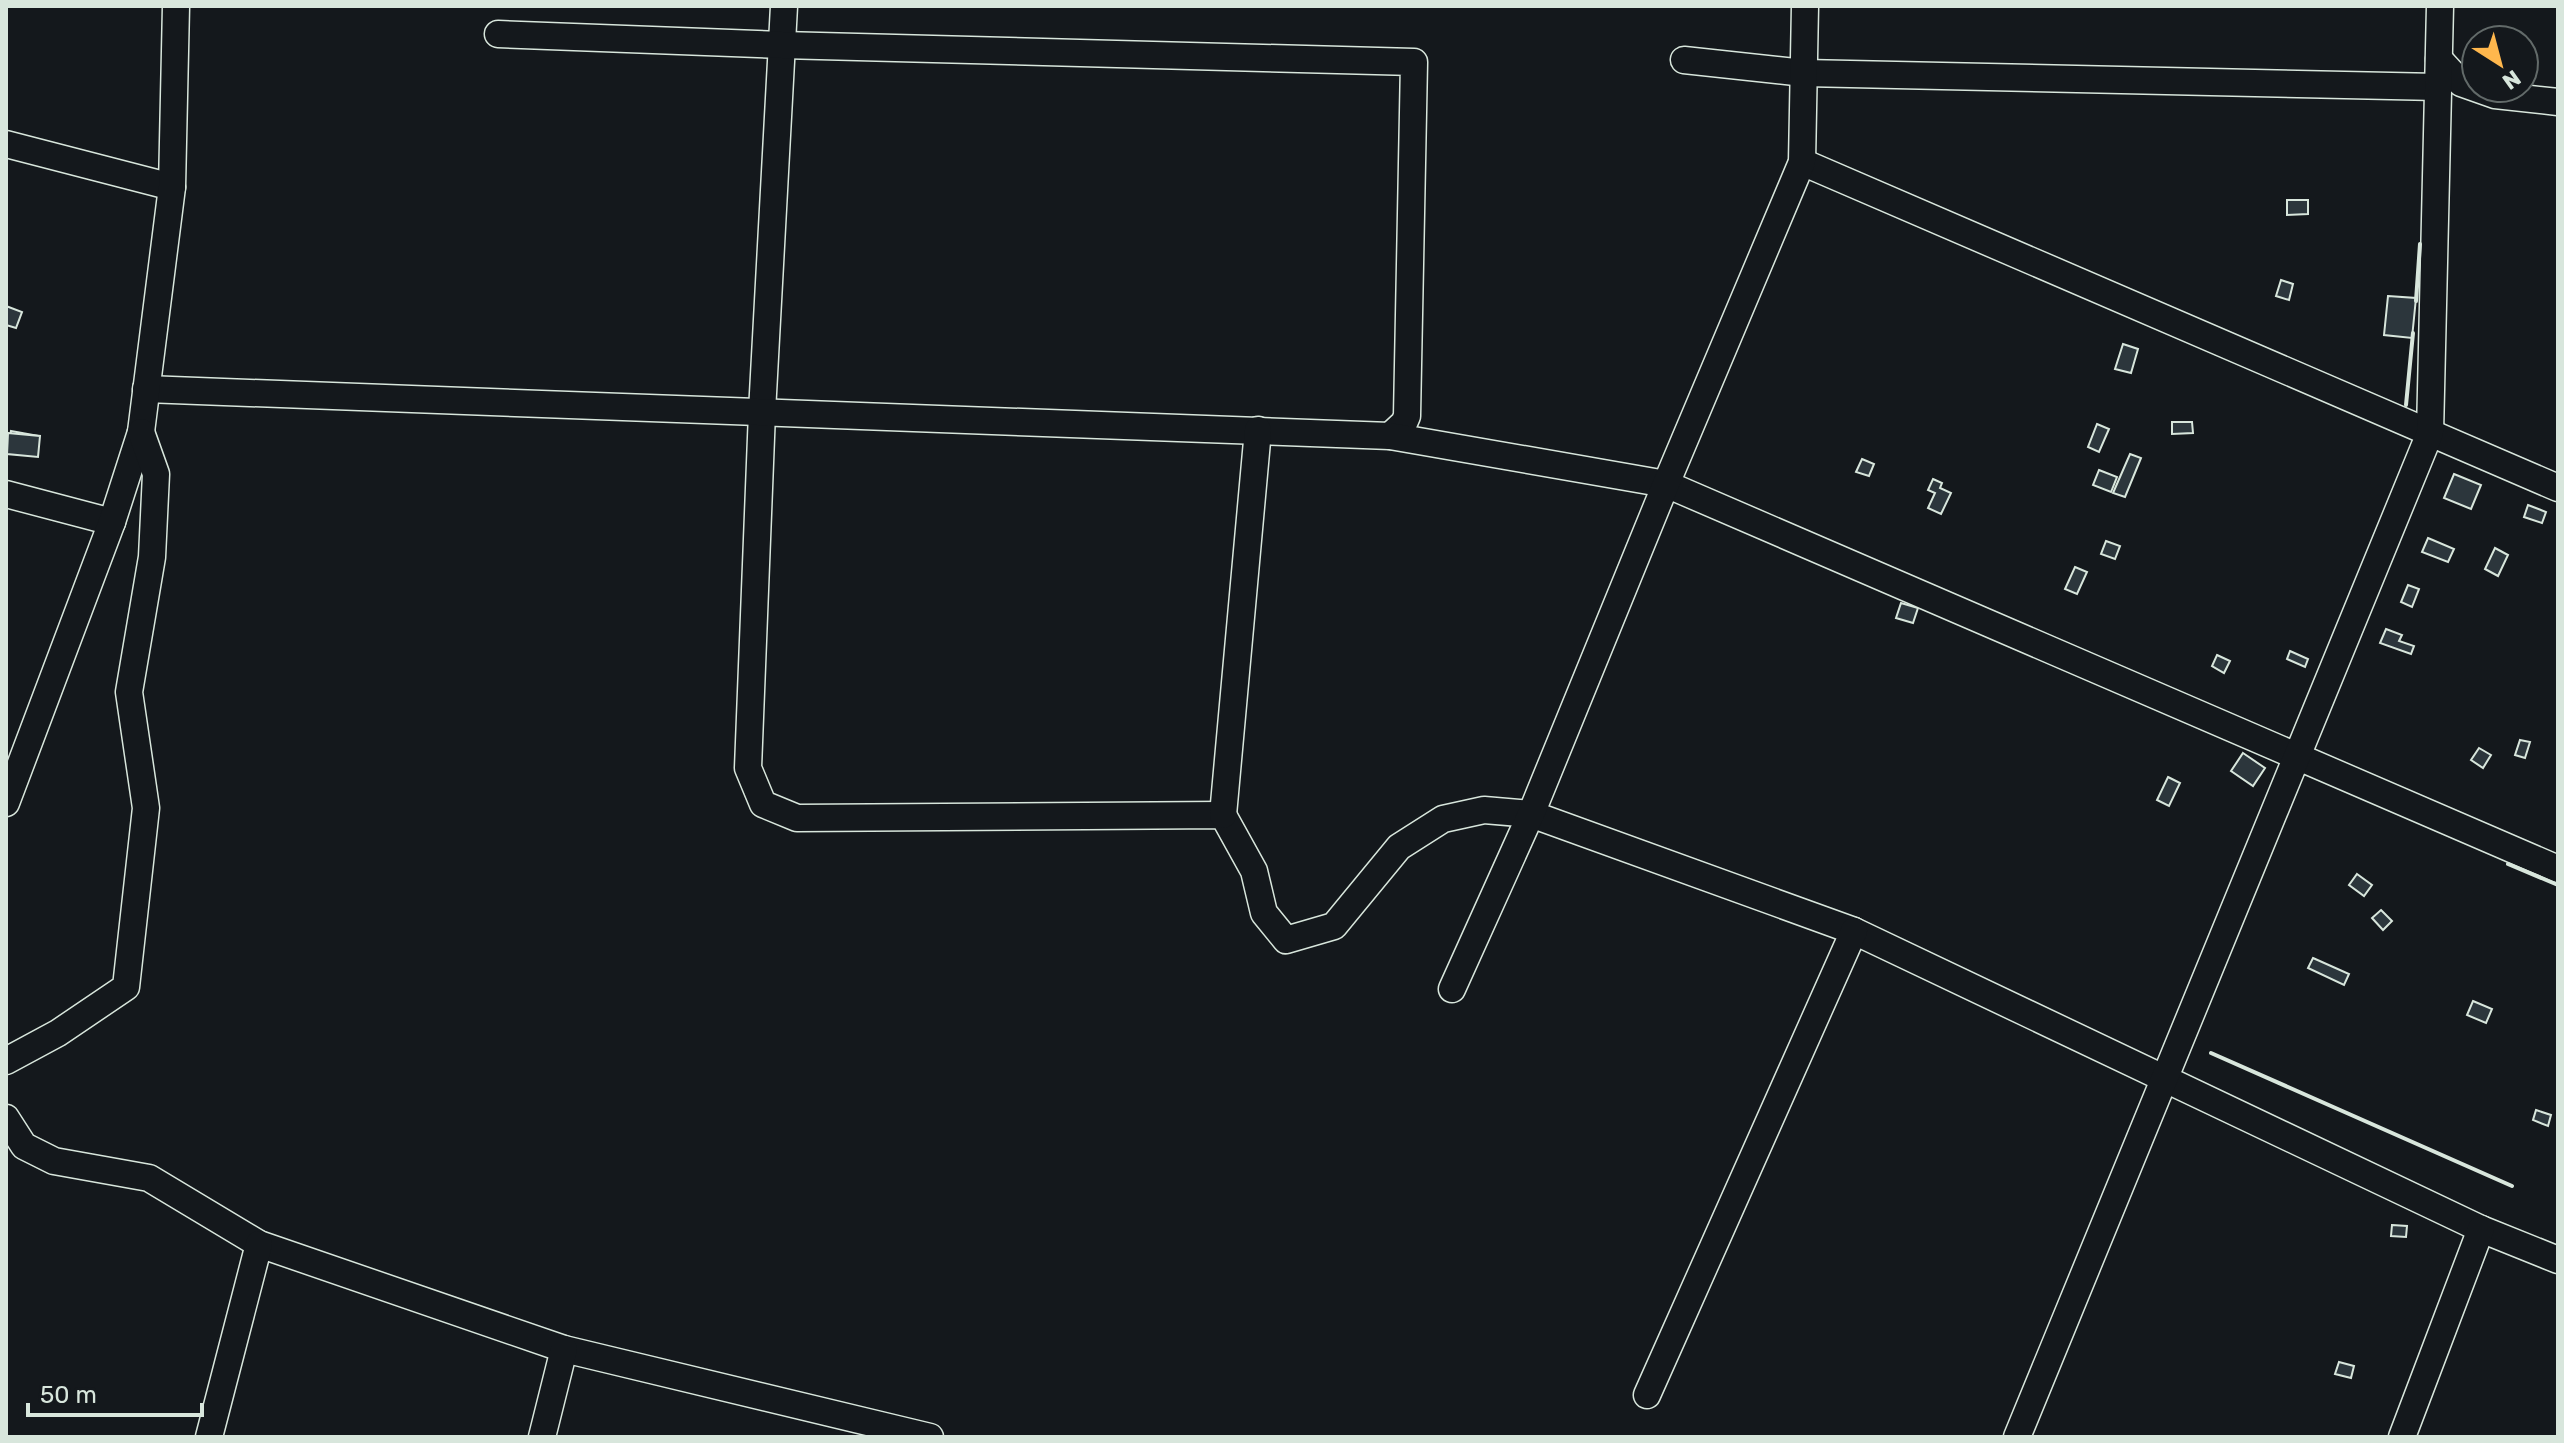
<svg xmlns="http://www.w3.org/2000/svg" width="2564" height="1443" viewBox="0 0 2564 1443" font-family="Rubik,sans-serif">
<rect width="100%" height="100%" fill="#14181c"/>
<!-- building -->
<g fill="#2c363c" stroke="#d8e6dc" stroke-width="2">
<path d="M2287,200H2308V214L2287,215Z"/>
<path d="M2281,280L2293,284L2289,300L2276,296Z"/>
<path d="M2388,296L2416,298L2412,338L2384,335Z"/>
<path d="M6,306L22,312L16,328L6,325Z"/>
<path d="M2123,344L2138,349L2131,373L2115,369Z"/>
<path d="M2172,422H2192L2193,433L2172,434Z"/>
<path d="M2097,424L2109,429L2099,452L2088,447Z"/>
<path d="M11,431L39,436L36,453L8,448Z"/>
<path d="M8,433L40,436L38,457L7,454Z"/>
<path d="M2130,454L2141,458L2125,497L2113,493Z"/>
<path d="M1862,459L1874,464L1869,476L1856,472Z"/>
<path d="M2099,470L2117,477L2111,492L2093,485Z"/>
<path d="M2454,474L2481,485L2471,509L2444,498Z"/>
<path d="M1933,479L1942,483L1940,488L1951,493L1941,514L1928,508L1935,493L1928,490Z"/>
<path d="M2528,505L2546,512L2542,523L2524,517Z"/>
<path d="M2428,538L2454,549L2448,562L2422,552Z"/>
<path d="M2106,541L2120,546L2115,559L2101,554Z"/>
<path d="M2495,548L2508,555L2498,576L2485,569Z"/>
<path d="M2075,567L2087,572L2077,594L2065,589Z"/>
<path d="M2408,585L2419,589L2412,607L2401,602Z"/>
<path d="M1901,603L1918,608L1913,623L1896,618Z"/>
<path d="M2386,629L2402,635L2399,641L2414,646L2411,654L2380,643Z"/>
<path d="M2290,651L2308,659L2305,667L2287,659Z"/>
<path d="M2217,655L2230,661L2224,673L2212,666Z"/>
<path d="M2520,740L2530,742L2525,758L2515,755Z"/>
<path d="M2479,748L2491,755L2483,768L2471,760Z"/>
<path d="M2243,753L2265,768L2253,786L2231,771Z"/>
<path d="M2168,777L2180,783L2169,806L2157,800Z"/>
<path d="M2357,874L2372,885L2364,896L2349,885Z"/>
<path d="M2381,910L2392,921L2383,930L2372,918Z"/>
<path d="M2313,958L2349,974L2344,985L2308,968Z"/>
<path d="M2473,1001L2492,1009L2486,1023L2467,1015Z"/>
<path d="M2536,1110L2551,1115L2548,1126L2533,1120Z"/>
<path d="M2392,1225L2407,1226L2406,1237L2391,1236Z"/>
<path d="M2339,1362L2354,1366L2351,1378L2335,1374Z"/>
</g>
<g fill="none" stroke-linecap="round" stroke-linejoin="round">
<defs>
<g id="minor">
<path d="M784,6L762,412L748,768L763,804L797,818L1223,815L1254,871L1264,913L1286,940L1334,926L1399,847L1443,819L1484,810L1531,814L1854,931L2481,1229L2558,1260"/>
<path d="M498,34L782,45L1414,62L1407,416L1404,423L1390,436"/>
<path d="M2439,59L2461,83L2495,95L2558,102"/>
<path d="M1684,60L1804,73L2438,87"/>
<path d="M6,144L172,187"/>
<path d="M1802,162L2558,488"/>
<path d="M146,389L1390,436L1666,484L2558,869"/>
<path d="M6,494L112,522"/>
<path d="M6,803L112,522L141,432L172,187L176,6"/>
<path d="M1223,815L1258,430"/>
<path d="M1452,989L1531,814L1666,484L1802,162L1805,6"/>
<path d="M6,1061L58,1033L126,987L146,808L129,692L152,557L156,474L141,432"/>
<path d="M6,1118L24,1146L54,1161L149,1178L259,1244L564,1349L930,1437"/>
<path d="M1647,1395L1854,931"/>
<path d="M209,1437L259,1244"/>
<path d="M542,1437L564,1349"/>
<path d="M2017,1437L2430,433L2440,6"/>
<path d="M2402,1437L2481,1229"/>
</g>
</defs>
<!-- minor casing -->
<use href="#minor" stroke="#d8e6dc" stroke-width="29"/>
<!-- minor -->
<use href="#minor" stroke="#14181c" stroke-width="26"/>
<!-- wall -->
<g stroke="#d8e6dc" stroke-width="4">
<path d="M2416,301L2420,244"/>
<path d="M2406,405L2413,333"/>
<path d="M2508,864L2558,885"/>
<path d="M2211,1053L2512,1186"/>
</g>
</g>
<!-- border -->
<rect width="2564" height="1443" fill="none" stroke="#d8e6dc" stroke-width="16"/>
<!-- north arrow -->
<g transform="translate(2500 64) rotate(144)"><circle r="38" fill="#14181c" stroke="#626a69" stroke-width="2"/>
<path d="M0-6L14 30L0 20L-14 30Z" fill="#ffb74d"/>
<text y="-12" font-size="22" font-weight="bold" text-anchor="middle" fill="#d8e6dc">N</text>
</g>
<!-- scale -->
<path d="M28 1403v12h174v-12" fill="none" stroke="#d8e6dc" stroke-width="4"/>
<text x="40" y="1403" font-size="24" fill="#d8e6dc" stroke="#14181c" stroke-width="6" paint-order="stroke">50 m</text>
</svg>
